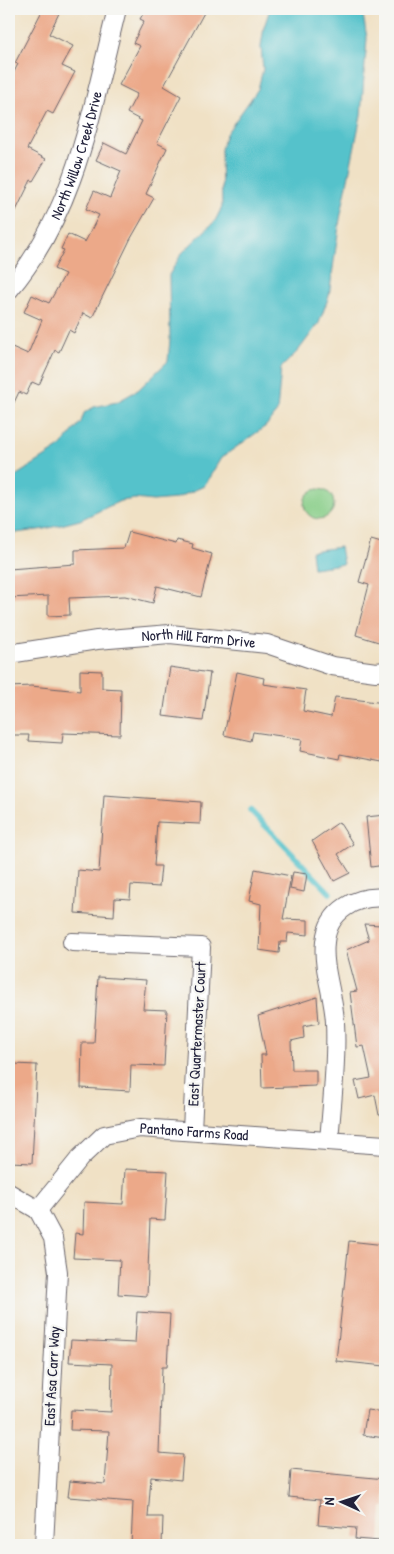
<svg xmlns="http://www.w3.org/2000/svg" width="394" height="1554" viewBox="0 0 394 1554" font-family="'Patrick Hand',sans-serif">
<rect width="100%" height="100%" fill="#f6f6f2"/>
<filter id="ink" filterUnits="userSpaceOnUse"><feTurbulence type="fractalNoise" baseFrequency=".02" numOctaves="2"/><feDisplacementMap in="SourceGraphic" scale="10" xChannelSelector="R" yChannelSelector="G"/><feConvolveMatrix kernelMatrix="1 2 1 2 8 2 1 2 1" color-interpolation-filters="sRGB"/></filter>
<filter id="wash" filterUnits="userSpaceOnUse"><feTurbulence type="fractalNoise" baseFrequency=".0096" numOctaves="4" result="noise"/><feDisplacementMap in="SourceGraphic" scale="20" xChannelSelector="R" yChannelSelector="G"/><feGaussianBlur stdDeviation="1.12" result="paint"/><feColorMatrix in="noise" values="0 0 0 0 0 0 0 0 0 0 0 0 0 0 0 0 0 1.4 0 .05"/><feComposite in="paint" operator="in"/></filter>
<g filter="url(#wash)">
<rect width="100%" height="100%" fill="#f0e1c5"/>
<!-- green -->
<circle fill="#87cd87" stroke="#547861" cx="319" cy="504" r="15"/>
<!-- water -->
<g fill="#54c2cb" stroke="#3b7283">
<path d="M270,9H362L367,38L361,115L340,219L329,296L319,323L298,351L281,368L277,412L266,426L221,458L204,486L175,499L153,501L135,499L120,501L80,520L45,529L9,534V480L59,448L81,422L84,413L94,407L117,402L138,390L168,361L170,340L169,275L182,253L215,221L222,207L221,149L226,134L258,89L263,69L261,47L264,27Z"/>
<path d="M340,547L343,564L313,568L311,551Z"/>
</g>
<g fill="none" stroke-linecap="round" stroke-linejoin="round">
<!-- stream -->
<path stroke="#54c2cb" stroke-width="5.5" d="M250,810L330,893"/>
</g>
<g id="blocks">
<!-- building -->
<g fill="#eca989">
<path d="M43,9H61L49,34L73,46L62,66L75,72L53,114L47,111L27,149L46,159L33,181L31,180L9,225V82L18,64L15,63Z"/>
<path d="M146,9H206L164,86L181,96L157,143L167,148L146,194L154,198L130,240L92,318L83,313L74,333L69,330L59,352L55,350L39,385L32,382L26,395L19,392L9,413V355L12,347L28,354L42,320L24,312L32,295L49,303L65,274L54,269L64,250L61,249L68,234L85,242L99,215L86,209L94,191L110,198L121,171L96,160L104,143L126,154L142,121L127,113L137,94L119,85L140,46L133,43L144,21L140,19Z"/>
<path d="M129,532L176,544L177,540L193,544L192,548L212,554L201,597L157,586L153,603L125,596L69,598L70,615L48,616V596L9,598V569L75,564V550L124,548Z"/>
<path d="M371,540L385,544V644L356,635L369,585L359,582Z"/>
<path d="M170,667L210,673L203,721L163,716Z"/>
<path d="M80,670L102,671V688L121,689L120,735L63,733L62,743L28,741L29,735H9V687L31,686L80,691Z"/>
<path d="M237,672L264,678L263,684L306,690L303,711L331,717L335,697L385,703V743L382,762L340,754L339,759L300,751L302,739L253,732L251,741L224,735Z"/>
<path d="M104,795L201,802L200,824L157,822L154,866H161L159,887L131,885L130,899L115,898L114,916L75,913L78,870L99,872Z"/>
<path d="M385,815V865L371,867L366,817Z"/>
<path d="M339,822L353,844L338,854L350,873L334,881L312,841Z"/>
<path d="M255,869L291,876L283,919L308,920V935L288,933L287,942H280L279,953L259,950L261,904L249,901Z"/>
<path d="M293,872L307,874L304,892L290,889Z"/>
<path d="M364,924L381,925L385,933V1115H379L375,1095L359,1099L355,1081L371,1078L364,1046L357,1047L350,992L357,991L346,950L369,940Z"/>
<path d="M98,977L146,980L143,1009L167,1010L164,1066L131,1065L130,1091L81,1088L82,1043H94Z"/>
<path d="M317,997L319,1023L303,1026L304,1038L291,1041L292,1070H316V1086L262,1088L261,1055H266L258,1016Z"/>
<path d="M14,1064L37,1065L32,1163L10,1162L9,1091H13Z"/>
<path d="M125,1169L168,1171L165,1220L150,1219L147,1296L118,1294L120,1260L73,1258L75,1233L83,1234L84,1202L123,1204Z"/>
<path d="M349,1241L385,1245V1366L336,1361Z"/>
<path d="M137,1312L170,1314L167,1367H162L159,1453L183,1455L181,1480L151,1477L148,1517H163L162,1545H131L133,1502L68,1497L70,1481L105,1484L109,1431L70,1430L71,1410L111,1412L112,1364L69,1362L71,1340L135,1343Z"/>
<path d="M367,1410L385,1412V1438L363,1435Z"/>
<path d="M291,1470L385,1479V1507H382L380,1541L355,1539L356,1528L318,1525L320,1500L289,1497Z"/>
</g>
</g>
</g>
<g filter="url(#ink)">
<use href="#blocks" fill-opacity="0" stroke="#6a656b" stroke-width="1"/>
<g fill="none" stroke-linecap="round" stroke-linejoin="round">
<defs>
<g id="minor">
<path id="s1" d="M9,290C77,210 92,107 117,9"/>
<path id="s2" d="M9,654L97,640L170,634L267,644L332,666L376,672L385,671"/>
<path d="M72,942L201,947L192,1130"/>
<path d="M329,1141C332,1102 337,1061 335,1022C334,996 322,968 325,942C328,910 357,895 385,898"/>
<path d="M9,1193L38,1210"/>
<path id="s3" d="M38,1210L80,1158L104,1135L140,1128L385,1145"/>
<path d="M38,1210L53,1238L58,1272L44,1545"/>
</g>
</defs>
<!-- minor casing -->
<use href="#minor" stroke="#6a656b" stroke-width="20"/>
<!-- minor -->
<use href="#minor" stroke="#fff" stroke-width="18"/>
</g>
</g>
<g text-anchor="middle" stroke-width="4.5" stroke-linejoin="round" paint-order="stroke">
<!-- street labels -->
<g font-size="15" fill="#22223b" stroke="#f6f6f2">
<text dy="5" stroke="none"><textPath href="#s1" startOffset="152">North Willow Creek Drive</textPath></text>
<text dy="5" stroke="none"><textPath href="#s2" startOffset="191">North Hill Farm Drive</textPath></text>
<text transform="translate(197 1034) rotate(-87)" y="5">East Quartermaster Court</text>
<text dy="5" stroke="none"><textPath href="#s3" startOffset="191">Pantano Farms Road</textPath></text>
<text transform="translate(52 1376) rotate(-87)" y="5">East Asa Carr Way</text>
</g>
</g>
<!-- margin -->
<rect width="394" height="1554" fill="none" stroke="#f6f6f2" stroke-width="30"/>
<!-- north arrow -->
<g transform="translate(342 1502) rotate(273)" stroke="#f6f6f2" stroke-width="4" paint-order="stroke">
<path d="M0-4L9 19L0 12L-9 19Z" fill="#22223b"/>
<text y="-8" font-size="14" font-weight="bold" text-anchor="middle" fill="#22223b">N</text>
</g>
</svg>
